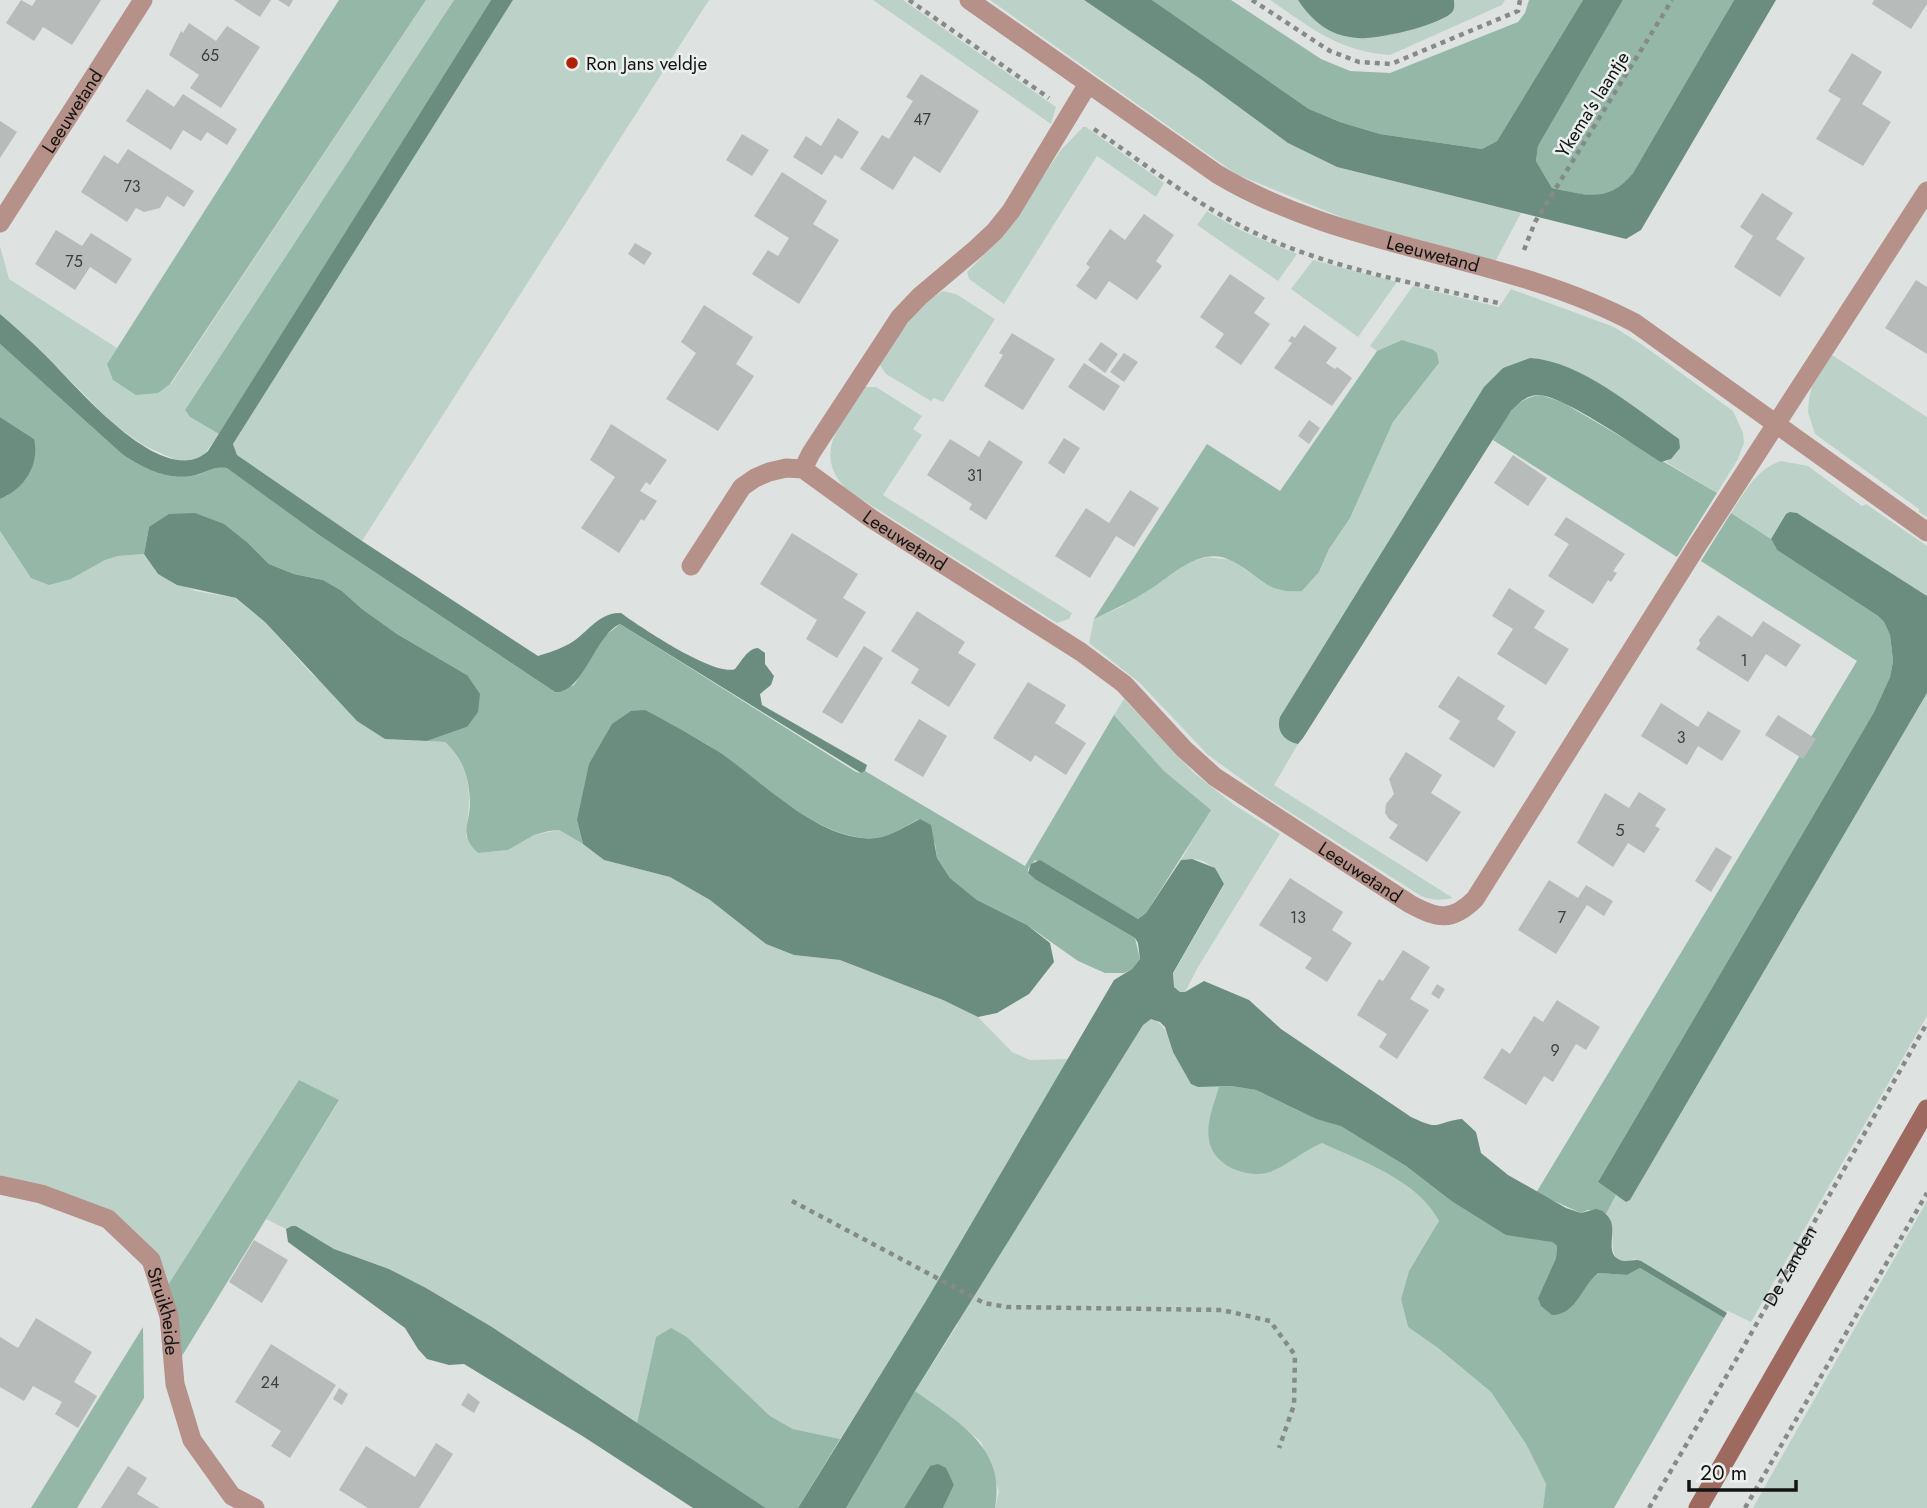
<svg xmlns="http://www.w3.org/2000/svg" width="1927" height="1508" viewBox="0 0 1927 1508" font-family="Jost,sans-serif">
<rect width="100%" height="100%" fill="#dee3e1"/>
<!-- green -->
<g fill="#bcd2c9">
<path d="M426,0H454L185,410L190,417L219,434L203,456L187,462L178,461L145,446L113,424L43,353L0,314V246L9,279L117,348L107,364L171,384Z"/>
<path d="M513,0H709L362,541L237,455L233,444Z"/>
<path d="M873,0H903L1056,107L1051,124Z"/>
<path d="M990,0H1084L1202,80L1289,143L1337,167L1521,213L1495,262L1390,237L1236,174Z"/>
<path d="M1270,0H1298L1365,38L1393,34L1441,20L1454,6V0H1505L1502,5L1390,55C1337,51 1312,28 1270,0Z"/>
<path d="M1083,127H1086L1164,183L1156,197L1097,156L1004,304L969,279L967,272L1003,236L1061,150Z"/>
<path d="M1207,211L1240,230L1297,254L1278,281L1197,225Z"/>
<path d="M1313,260L1397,282L1358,337L1291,289Z"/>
<path d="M1413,286L1499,307L1511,289L1614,327L1644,346L1733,411L1743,433L1744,443L1738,459L1717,493L1666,462L1671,459L1530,358L1293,743L1298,744L1274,785L1453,898C1441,900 1433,901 1421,896L1266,797L1208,755L1140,683L1089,643L1094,619L1121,607L1188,562L1207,557L1232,560L1264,583L1302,591L1319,572L1329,549L1350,518L1393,422L1439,363L1432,349L1402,340L1377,351L1370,346Z"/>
<path d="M943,291L956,294L995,319L943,402L934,398L931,401L886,374L880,365C894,341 918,304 943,291Z"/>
<path d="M1832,355L1927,417V517L1919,512V509L1815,434L1808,412L1809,399L1812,386Z"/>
<path d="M865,387H876L922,416L913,429L922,435L883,495L1072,613L1069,619L1057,623L847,490C810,452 843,423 865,387Z"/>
<path d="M1781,461L1808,466L1862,506L1866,504L1927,546V596L1797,513L1786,514L1771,539L1731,513C1745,492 1756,469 1781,461Z"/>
<path d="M0,531L31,578L71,579L105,560L118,556L144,554L158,574L196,591L235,598L265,622L309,671L385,739L445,742C475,771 470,798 466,836L478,853L508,850L534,835L559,830L583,844L604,860L670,877L710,900L766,944L794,955L840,960L943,1000L978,1017L1012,1052L1030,1060L1067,1059L1143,1024L1151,1018C1167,1025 1168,1037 1173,1052L1231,1086L1450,1200L1429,1240L1409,1271L1401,1299L1408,1327L1438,1348L1491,1392L1526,1444L1546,1484L1543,1508H995L999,1491L981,1442L954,1419L915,1391L958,1324L927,1301L840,1439L793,1429L770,1416L687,1337H656L637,1423L492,1327L426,1288L389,1269L334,1249L296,1226L286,1229L266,1219L339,1101L163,1293L114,1223L10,1182L0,1175Z"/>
<path d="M1927,693V1016L1751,1322L1728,1311L1725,1312L1635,1259C1605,1270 1615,1239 1612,1225C1611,1221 1608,1217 1606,1214L1616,1195L1625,1201L1630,1200Z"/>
<path d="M1124,699L1193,772L1233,804L1280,834L1198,967L1185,992H1180L1174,987L1173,974L1224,885C1213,864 1205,857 1181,860L1210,810L1164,771L1114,715Z"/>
<path d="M1927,1201V1508H1753L1769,1479Z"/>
</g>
<!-- forest -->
<g fill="#94b7a8">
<path d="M339,0H426L170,384L158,393L136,395L113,380L107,364Z"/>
<path d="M454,0H491L219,434L190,417L185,410Z"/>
<path d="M1152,0H1231L1321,59L1350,71L1390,73L1518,22L1525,13L1529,0H1583L1497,141L1482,149L1380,134L1340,122L1309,109Z"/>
<path d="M1623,0H1734L1633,173C1608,205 1587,195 1552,188L1536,161L1538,146Z"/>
<path d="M1402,340L1432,349L1437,353L1439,363L1393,422L1350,518L1329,549L1319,572L1302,591C1267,594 1261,577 1234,562C1203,544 1176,572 1152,588C1133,600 1114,610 1094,619L1207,444L1280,491L1377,351Z"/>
<path d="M0,344L122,454C142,468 170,482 196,475C207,472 214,466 227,467L319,535L555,692L574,685L605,636L620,624L856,772L861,773L865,771L1025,866L1114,715L1164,771L1211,810L1146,913L1138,919L1035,860L1028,869V873L1036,880L1135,938L1140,959L1132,969L1124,973H1105L1078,961L1027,925L977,900L950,878L937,858L935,844L919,819C906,826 890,837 875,838C821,842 761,782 721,754C705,742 686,733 669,723L577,820L583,844L559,830L549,831L534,835L508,850L478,853C458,834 470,825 470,802C469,776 463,759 445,742L427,741L467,727V675L397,634L362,609L342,591L323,580L294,574L269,564L249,544L149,527L144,554L118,556L105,560L71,579L49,585L31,578L0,531V499L8,495L34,439L0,417Z"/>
<path d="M1541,395L1562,402L1717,493L1677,557L1493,440C1505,419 1515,397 1541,395Z"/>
<path d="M1731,513L1771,539L1777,550L1878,616L1884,622L1890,635L1893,661L1890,677L1874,712L1598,1182L1616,1195L1606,1214L1603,1211L1588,1210L1581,1213L1536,1193L1857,661L1701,561Z"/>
<path d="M299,1080L339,1100L177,1364L163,1293Z"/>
<path d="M1231,1086L1256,1090L1316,1119L1341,1125L1406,1166L1450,1200L1538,1238L1552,1242L1557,1246L1556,1258L1538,1298L1593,1277L1598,1273L1627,1275L1640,1268L1724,1318L1614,1508H1543L1546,1484L1526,1444L1491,1392L1438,1348L1408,1327L1401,1299L1409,1271L1439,1221C1419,1181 1362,1161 1322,1143C1303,1151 1288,1165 1270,1172C1247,1179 1213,1166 1209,1140C1206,1122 1214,1104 1219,1087Z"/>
<path d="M143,1327L144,1398L77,1508H31Z"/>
<path d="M671,1328L687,1337L770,1416L793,1429L840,1439L798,1508H766L637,1423L656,1337Z"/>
<path d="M915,1391C957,1421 1007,1448 995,1508H943L954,1485L930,1466L904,1508H846Z"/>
</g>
<!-- water -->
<g fill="#6b8d7f">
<path d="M491,0H513L233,444L237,455L362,541L538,656C548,653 560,649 569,644C586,635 599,611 621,613C640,627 715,677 735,669C742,661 747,649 758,648L765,653V664L774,676L771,685L760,694L762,705L867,765L865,771L861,773L620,624C595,635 583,694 555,692L319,535L227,468C214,466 207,472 196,475C170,482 142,468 122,454L0,344V314C15,327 30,340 44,354C74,383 163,493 208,451Z"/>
<path d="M1084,0H1152L1309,109L1340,122L1380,134L1482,149L1497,141L1583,0H1623L1538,146L1536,161L1552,188C1587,195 1608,204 1633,173L1734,0H1776L1641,230L1626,239L1337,167L1288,143L1202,80Z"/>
<path d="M1298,0H1454C1454,5 1455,6 1453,11C1444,24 1383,38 1366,38C1359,39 1351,37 1344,36C1324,31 1309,17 1298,0Z"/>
<path d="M1530,358C1581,361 1637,410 1679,439L1680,448L1671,459L1661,462C1635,446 1564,396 1539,395C1526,395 1519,403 1511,411L1303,738L1298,744C1284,741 1276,731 1280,717L1484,387L1503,368Z"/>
<path d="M0,417L34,439C40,465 24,489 0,499Z"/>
<path d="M1790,512L1797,513L1927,596V693L1630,1200L1626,1202L1598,1182L1874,712L1890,677L1893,661L1890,635L1884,622L1878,616L1777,550L1771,539L1786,514Z"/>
<path d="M195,513L224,524L249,544L269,564L294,574L323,580L342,591L362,609L397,634L467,675L480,694L478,712L467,727L427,741L385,739L357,721L265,622L236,598L177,585L158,574L144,554L149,527L169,514Z"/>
<path d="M645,710C670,723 695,737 719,752C761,780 821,844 876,838C891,836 906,826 920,819L931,825L937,858L950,878L977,900L1027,925L1050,943L1054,962L1029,994L997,1013L978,1017L943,1000L840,960L794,955L766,944L710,900L670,877L604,860L583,844L577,820L589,764L612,724L631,711Z"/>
<path d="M1192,859L1215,868L1224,884L1173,973L1174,987L1180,992H1185L1204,981L1249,1000L1281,1029L1411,1117C1442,1132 1434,1122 1462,1119L1476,1132L1481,1153L1508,1175L1566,1208L1581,1213L1596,1209L1603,1211C1607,1215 1612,1220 1612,1226C1614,1236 1607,1253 1618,1259C1627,1264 1633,1258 1641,1261L1727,1313L1724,1318L1640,1268L1627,1275L1598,1273C1581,1287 1576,1315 1552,1315L1541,1306L1538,1298L1556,1258L1557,1246L1552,1242L1506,1235L1450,1200L1406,1166L1341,1126L1316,1119L1256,1090L1231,1086L1198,1087L1191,1084L1173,1052L1165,1027L1160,1022L1151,1019L1143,1025L915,1391L846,1508H798L926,1301L1114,980L1132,969L1140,959L1138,943L1135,938L1036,880L1028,873L1031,864L1040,860L1138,919L1146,913L1181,860Z"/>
<path d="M292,1226H296L334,1249L389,1269L426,1288L492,1327L766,1508H693L584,1437L464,1364L449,1365L427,1359L418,1349L405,1328L288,1242L286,1229Z"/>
<path d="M938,1464L946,1468L954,1485L943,1508H904L930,1466Z"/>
</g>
<!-- building -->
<g fill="#b7bcba">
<path d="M21,0L32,6L36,0H101L72,45L43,27L34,41L6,23Z"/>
<path d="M234,0H271L260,17Z"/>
<path d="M278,0H293L289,7Z"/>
<path d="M1874,0H1927V4L1911,29L1872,4Z"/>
<path d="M189,23L216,41L227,26L260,47L221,108L190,88L199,75L169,55L181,31L183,33Z"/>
<path d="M1852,53L1882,72L1862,104L1891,122L1863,166L1816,139L1841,99L1828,91Z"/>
<path d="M921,74L979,111L940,173L914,156L893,190L860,169L882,135L889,139L913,101L906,97Z"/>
<path d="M147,89L174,107L183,94L237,129L227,145L207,132L201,141L183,130L171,150L126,121Z"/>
<path d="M838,118L859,132L842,159L835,155L822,175L793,157L806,136L821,146Z"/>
<path d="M0,121L17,132L0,158Z"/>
<path d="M742,134L769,150L752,176L726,160Z"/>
<path d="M128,149L194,191L184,207L167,196L160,208L144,212L136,208L127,222L81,192L104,155L118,164Z"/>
<path d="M782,172L827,201L813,224L839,240L799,304L752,274L768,250L778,256L789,238L754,216Z"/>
<path d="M1762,193L1793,213L1776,239L1805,258L1780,297L1734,267L1753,236L1740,227Z"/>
<path d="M1144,214L1174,235L1156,261L1162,266L1137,300L1109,281L1096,300L1076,286L1090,267L1086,264L1110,229L1125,240Z"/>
<path d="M56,230L82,246L91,233L132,259L116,284L90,267L75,290L35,264Z"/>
<path d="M635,243L652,253L644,265L628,254Z"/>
<path d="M1230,274L1265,298L1254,313L1270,324L1241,365L1215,347L1224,334L1200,317Z"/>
<path d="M1916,280L1927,287V354L1885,328Z"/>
<path d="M704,305L753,337L736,364L754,376L718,431L666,399L696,353L681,342Z"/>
<path d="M1304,325L1337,348L1326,363L1335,369L1337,367L1352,378L1332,406L1274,368L1292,343L1288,341L1292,336L1295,338Z"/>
<path d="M1012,333L1055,359L1023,410L984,386L1003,355L999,353Z"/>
<path d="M1101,342L1118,354L1105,373L1088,360Z"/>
<path d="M1124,353L1138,362L1124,382L1110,372Z"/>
<path d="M1084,363L1120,386L1104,411L1068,387Z"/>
<path d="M1309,420L1320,428L1309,444L1298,436Z"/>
<path d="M611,424L667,460L650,485L646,482L640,491L657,501L644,521L641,519L619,553L581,528L615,477L590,460Z"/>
<path d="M1064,438L1080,448L1064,474L1048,463Z"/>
<path d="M950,439L979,457L989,440L1023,462L986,520L969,509L972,504L927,475Z"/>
<path d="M1513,455L1547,478L1528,506L1494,483Z"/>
<path d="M1130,490L1159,508L1134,547L1116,536L1090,578L1055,556L1086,508L1109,523Z"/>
<path d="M1566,517L1625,554L1613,571L1617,573L1611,582L1608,580L1593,604L1548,576L1569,544L1554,535Z"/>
<path d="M792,533L858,574L843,598L866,612L837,658L806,639L817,620L760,584Z"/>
<path d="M1509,588L1545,611L1534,628L1569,649L1546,685L1497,654L1513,629L1492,616Z"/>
<path d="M917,611L965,642L958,653L976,664L949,707L911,683L919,669L891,651Z"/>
<path d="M1718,615L1752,637L1763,621L1801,645L1786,667L1766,654L1748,682L1696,649L1700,644L1699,640Z"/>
<path d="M864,646L883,658L842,724L822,712Z"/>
<path d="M1458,676L1505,706L1497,719L1516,732L1494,768L1449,739L1460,721L1438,707Z"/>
<path d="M1028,682L1066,705L1055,723L1086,743L1066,775L1035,755L1031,762L993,738Z"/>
<path d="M1661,703L1698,727L1708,711L1741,731L1722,761L1698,746L1687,765L1641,736Z"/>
<path d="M1778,715L1816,739L1803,759L1765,735Z"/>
<path d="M919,719L947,736L923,777L894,760Z"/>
<path d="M1406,752L1442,775L1431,793L1461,812L1427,862L1389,838L1398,825L1389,819L1385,813L1386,804L1394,794L1389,779Z"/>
<path d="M1639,792L1666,809L1655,826L1660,829L1644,853L1628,843L1613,867L1577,843L1605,793L1629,808Z"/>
<path d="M1716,847L1732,857L1711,892L1695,881Z"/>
<path d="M1290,878L1343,912L1332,930L1352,943L1327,982L1305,968L1312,958L1259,925Z"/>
<path d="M1549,880L1578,898L1586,885L1613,901L1604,916L1587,905L1556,954L1518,930Z"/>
<path d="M1403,950L1430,967L1410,999L1429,1010L1397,1059L1379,1047L1387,1034L1357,1015L1379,979L1383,981Z"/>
<path d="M1437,984L1445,989L1439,999L1431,994Z"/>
<path d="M1557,1000L1600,1027L1586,1050L1576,1044L1553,1082L1544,1076L1526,1105L1483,1078L1502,1048L1510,1054L1534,1016L1543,1022Z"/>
<path d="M254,1240L288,1260L262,1303L229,1282Z"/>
<path d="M36,1318L92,1352L74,1382L97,1396L78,1428L55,1414L62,1402L33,1386L24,1401L0,1387V1337L18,1348Z"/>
<path d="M271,1344L336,1385L290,1458L271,1446L281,1431L235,1402Z"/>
<path d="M339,1388L348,1394L342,1405L333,1399Z"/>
<path d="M468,1393L480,1402L474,1413L461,1405Z"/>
<path d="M436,1443L453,1454L419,1508H368L339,1490L366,1446L415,1477Z"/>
<path d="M128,1466L147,1478L137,1494L160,1508H101Z"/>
</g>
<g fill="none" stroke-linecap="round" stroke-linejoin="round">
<!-- path -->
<g stroke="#868a88" stroke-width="4.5" stroke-dasharray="5 5" stroke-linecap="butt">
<path d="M909,0L1049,98"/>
<path d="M1252,0L1330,51L1359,62L1391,64L1518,11L1520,0"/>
<path d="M1094,129C1142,162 1189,199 1241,226C1320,267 1412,282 1498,303L1500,299"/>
<path d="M1524,250L1535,222L1672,0"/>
<path d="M792,1201L984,1303L1007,1307L1222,1310L1270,1321L1295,1355L1294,1405L1279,1448"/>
<path id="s1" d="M1649,1508L1740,1353L1927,1023"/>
<path d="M1745,1508L1927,1193"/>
</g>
<!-- minor -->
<g stroke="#b69189" stroke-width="19">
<path id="s2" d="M969,0L1217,174C1345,251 1503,253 1635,323L1927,532"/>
<path id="s3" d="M0,223L143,0"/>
<path d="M803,469L811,453L900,317L920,296L977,248L995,231L1011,211L1088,84"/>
<path id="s4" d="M691,566L742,487L755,478L769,472L786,468L803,469L872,519L1081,652L1124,684L1184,749L1215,777L1410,904C1438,919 1452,922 1475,899L1697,546L1927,191"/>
<path id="s5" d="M0,1185L41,1194L108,1219L151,1260L169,1316L175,1384L192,1440L232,1496L255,1508"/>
</g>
<!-- secondary -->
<path stroke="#9e6a5f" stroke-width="19" d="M1698,1508L1927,1109"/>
</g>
<!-- markers -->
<circle fill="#af2207" stroke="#ebf0ee" stroke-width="2.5" cx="572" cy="63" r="7"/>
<g text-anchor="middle" stroke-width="5" stroke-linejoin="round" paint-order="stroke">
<!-- number labels -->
<g font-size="16" fill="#3c3f3e">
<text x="210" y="61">65</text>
<text x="922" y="125">47</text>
<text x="132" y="192">73</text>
<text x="74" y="267">75</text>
<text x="975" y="481">31</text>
<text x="1744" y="666">1</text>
<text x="1681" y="743">3</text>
<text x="1620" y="836">5</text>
<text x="1298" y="923">13</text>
<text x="1562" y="923">7</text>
<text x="1555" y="1056">9</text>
<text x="270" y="1388">24</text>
</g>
<!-- poi labels -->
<g font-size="19" fill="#131514" stroke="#ebf0ee" text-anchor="start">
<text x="586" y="70">Ron Jans veldje</text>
</g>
<!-- street labels -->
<g font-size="19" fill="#131514" stroke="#ebf0ee">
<text transform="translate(1592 104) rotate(-58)" y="7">Ykema's laantje</text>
<text dy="7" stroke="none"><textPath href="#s3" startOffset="133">Leeuwetand</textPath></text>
<text dy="7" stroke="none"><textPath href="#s2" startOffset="534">Leeuwetand</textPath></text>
<text dy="7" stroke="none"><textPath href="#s4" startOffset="284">Leeuwetand</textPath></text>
<text dy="7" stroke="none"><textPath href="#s4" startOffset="850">Leeuwetand</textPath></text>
<text dy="7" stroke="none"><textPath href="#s1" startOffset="280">De Zanden</textPath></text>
<text dy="7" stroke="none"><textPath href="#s5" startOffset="226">Struikheide</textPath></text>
</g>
</g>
<!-- scale -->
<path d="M1689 1480v10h107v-10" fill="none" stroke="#131514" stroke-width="3.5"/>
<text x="1700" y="1480" font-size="21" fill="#131514" stroke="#ebf0ee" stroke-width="5" paint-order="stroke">20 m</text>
</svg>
